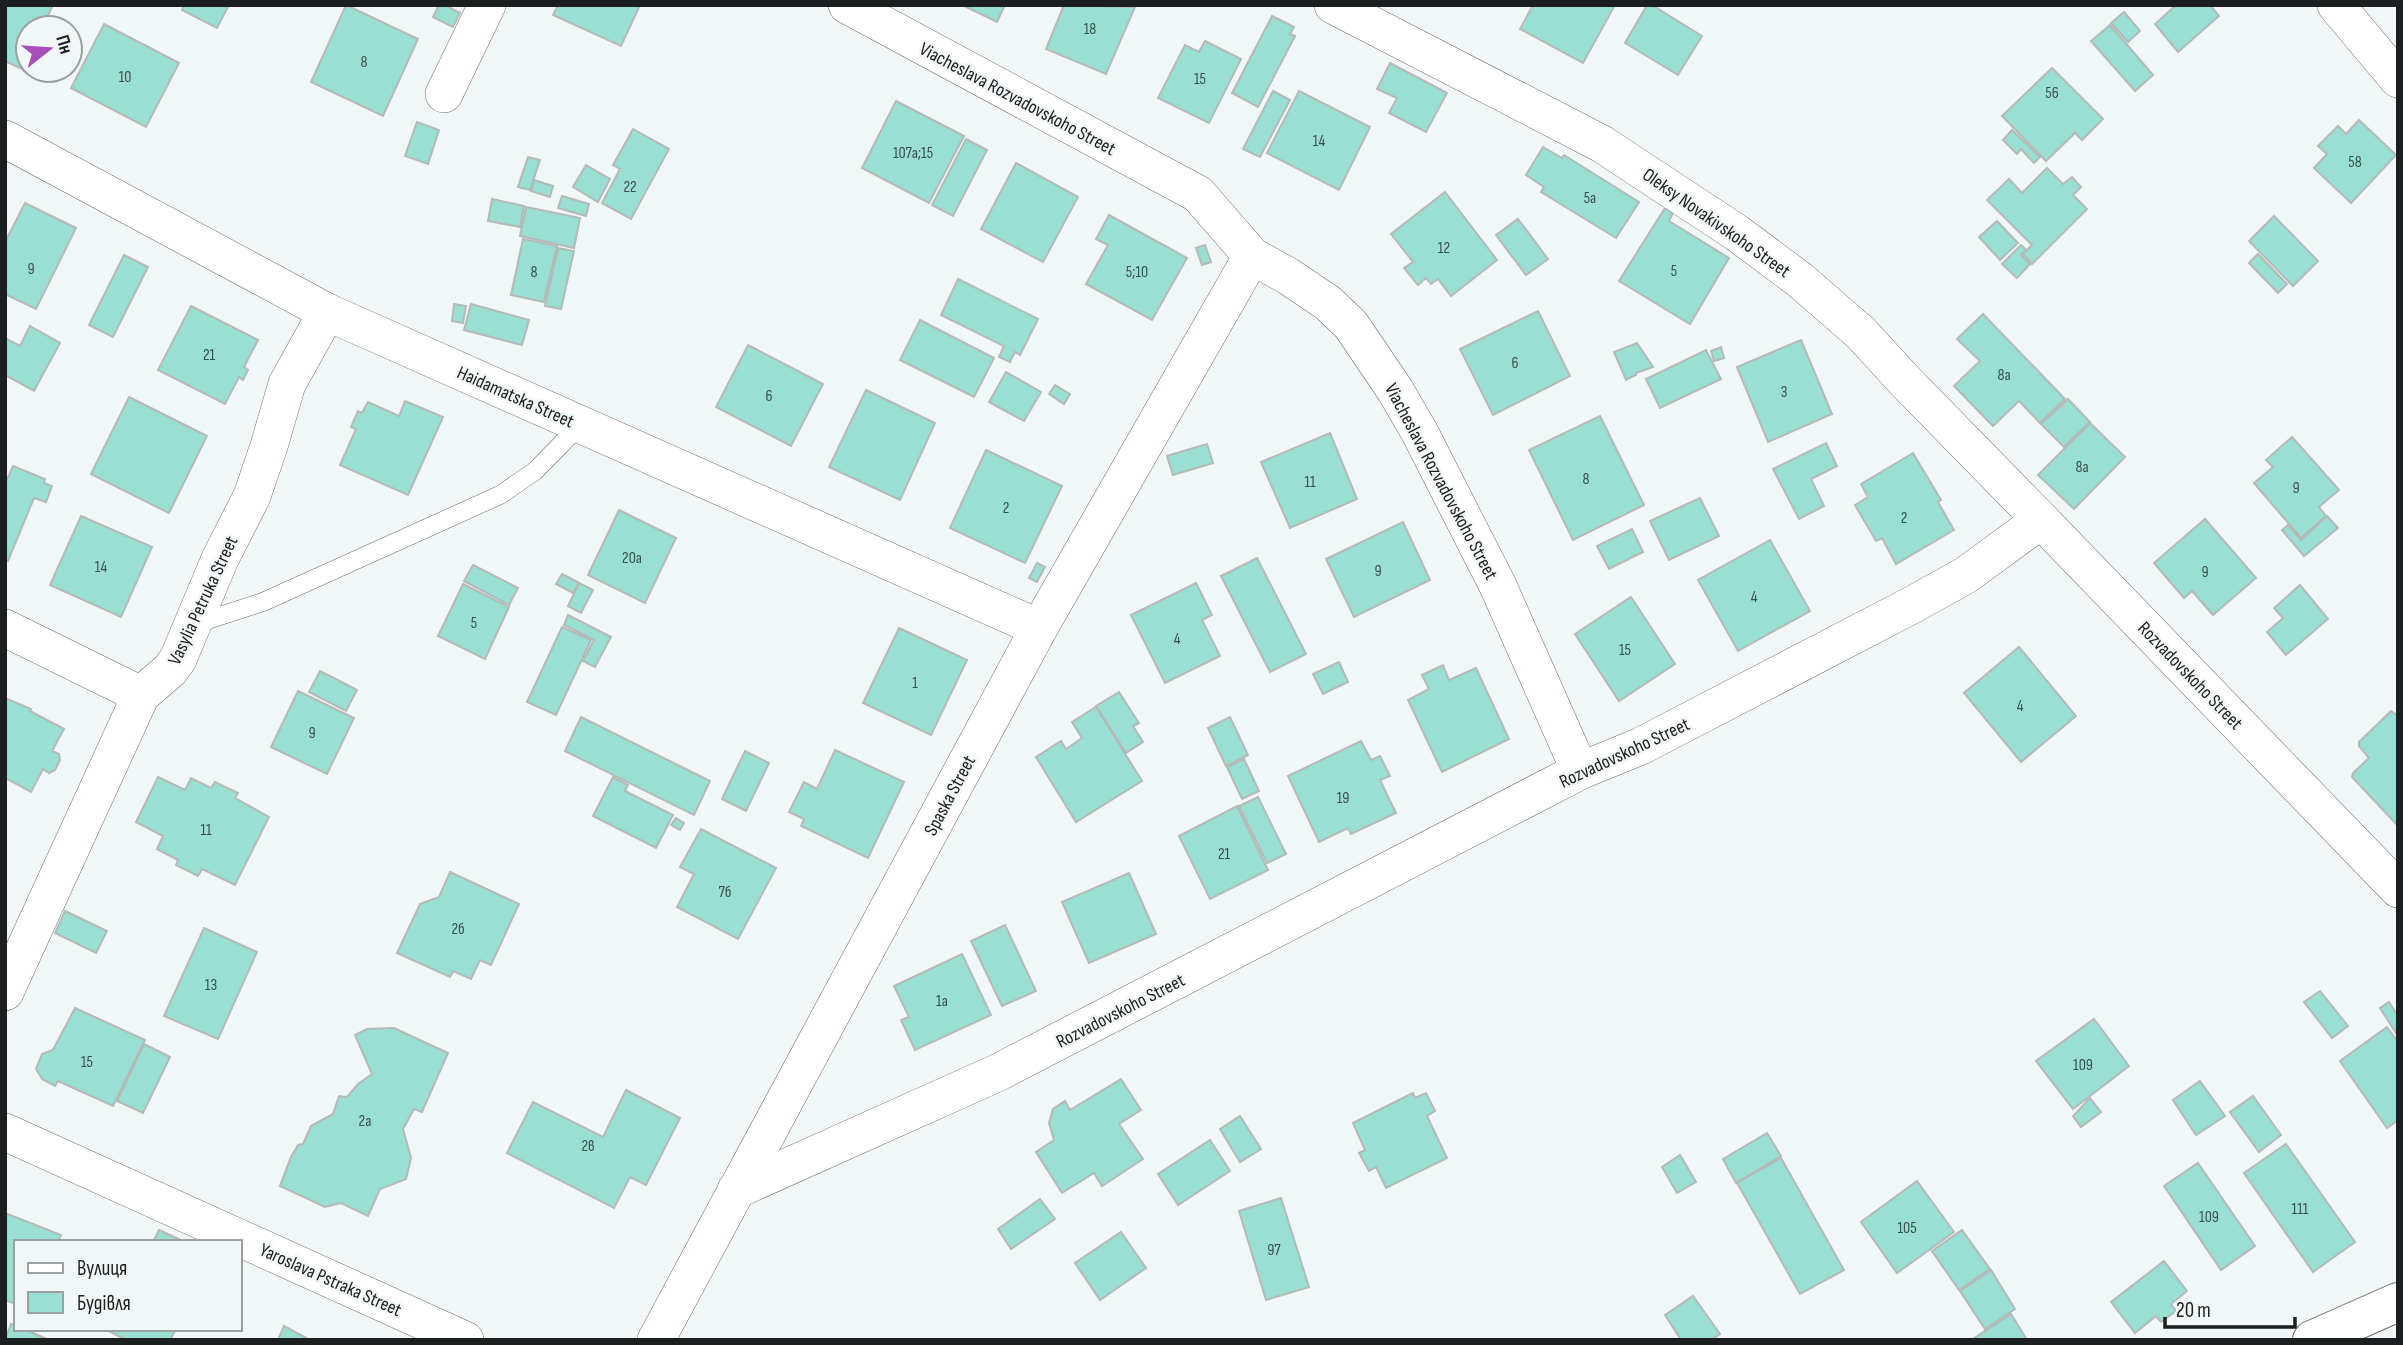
<svg xmlns="http://www.w3.org/2000/svg" width="2403" height="1345" viewBox="0 0 2403 1345" font-family="'Sofia Sans Condensed',sans-serif">
<rect width="100%" height="100%" fill="#f0f7f6"/>
<!-- building -->
<g fill="#99dfd3" stroke="#b3bab8" stroke-width="2">
<path d="M5,5H53L42,28H28V57L22,69L5,61Z"/>
<path d="M184,5H229L217,28L182,10Z"/>
<path d="M346,5L418,39L383,116L311,82Z"/>
<path d="M439,5H445L460,13L453,27L433,17Z"/>
<path d="M558,5H640L621,46L553,15Z"/>
<path d="M962,5H1005L997,22Z"/>
<path d="M1064,5L1135,7L1106,74L1046,49Z"/>
<path d="M1533,5H1615L1583,63L1520,29Z"/>
<path d="M1647,5H1652L1702,36L1678,75L1625,43Z"/>
<path d="M2176,5H2210L2219,16L2178,52L2155,24Z"/>
<path d="M2124,12L2140,31L2128,42L2111,23Z"/>
<path d="M1272,16L1294,27L1290,34L1295,36L1258,107L1232,93Z"/>
<path d="M104,24L179,63L146,127L71,88Z"/>
<path d="M2110,25L2153,75L2135,91L2091,41Z"/>
<path d="M1205,41L1241,59L1209,123L1158,98L1185,45L1199,52Z"/>
<path d="M1390,63L1447,93L1426,132L1389,113L1397,98L1377,89Z"/>
<path d="M2052,68L2103,119L2082,140L2075,133L2046,161L2002,116Z"/>
<path d="M1273,91L1290,100L1260,157L1243,149Z"/>
<path d="M1299,91L1370,127L1339,190L1267,153Z"/>
<path d="M896,101L964,136L929,203L862,168Z"/>
<path d="M2359,120L2396,155L2351,203L2314,168L2327,154L2318,146L2338,126L2346,134Z"/>
<path d="M417,122L439,130L428,164L405,156Z"/>
<path d="M633,129L669,149L631,219L602,203L620,169L613,165Z"/>
<path d="M2012,130L2040,157L2034,163L2021,149L2017,154L2003,140Z"/>
<path d="M966,139L987,150L953,216L932,205Z"/>
<path d="M1543,147L1562,158L1564,155L1639,202L1616,238L1541,192L1544,187L1526,175Z"/>
<path d="M528,157L540,160L530,190L518,187Z"/>
<path d="M1016,163L1078,197L1043,262L981,229Z"/>
<path d="M586,165L610,179L598,202L573,187Z"/>
<path d="M2047,168L2063,184L2072,177L2081,187L2073,195L2087,209L2032,264L2023,254L2032,245L1987,200L2009,179L2022,193Z"/>
<path d="M534,180L553,186L550,197L531,191Z"/>
<path d="M1445,192L1497,260L1451,296L1438,279L1431,284L1426,278L1418,285L1404,268L1413,262L1391,234Z"/>
<path d="M562,196L589,204L586,216L558,208Z"/>
<path d="M492,199L524,206L520,227L488,221Z"/>
<path d="M25,203L76,228L36,309L5,294V242Z"/>
<path d="M526,207L580,218L574,248L520,236Z"/>
<path d="M1665,208L1673,213L1669,221L1729,258L1690,324L1619,281Z"/>
<path d="M1109,215L1187,258L1152,320L1086,284L1108,245L1096,239Z"/>
<path d="M2274,216L2318,261L2293,286L2249,241Z"/>
<path d="M1518,219L1548,259L1526,275L1496,235Z"/>
<path d="M1997,221L2018,243L2000,260L1979,237Z"/>
<path d="M523,239L557,246L544,302L511,295Z"/>
<path d="M1205,245L1211,262L1202,265L1196,248Z"/>
<path d="M2021,245L2026,250L2021,255L2030,264L2017,278L2002,264Z"/>
<path d="M558,248L574,251L561,309L545,306Z"/>
<path d="M2258,254L2287,284L2278,293L2249,263Z"/>
<path d="M124,255L148,267L113,337L89,325Z"/>
<path d="M958,279L1038,319L1020,355L1015,352L1010,362L999,357L1004,346L941,315Z"/>
<path d="M454,304L466,306L463,323L452,321Z"/>
<path d="M471,304L529,320L522,345L464,330Z"/>
<path d="M191,306L258,340L244,367L248,370L243,380L239,377L225,404L158,370Z"/>
<path d="M1538,311L1570,376L1493,415L1460,349Z"/>
<path d="M1983,314L2065,399L2040,423L2019,401L1993,426L1954,386L1980,361L1957,339Z"/>
<path d="M920,320L994,358L974,397L900,360Z"/>
<path d="M30,326L60,343L34,391L5,375V338L20,346Z"/>
<path d="M1801,340L1832,414L1768,442L1737,367Z"/>
<path d="M1637,343L1653,367L1636,373V375L1626,380L1614,352Z"/>
<path d="M748,345L823,384L791,446L716,407Z"/>
<path d="M1721,347L1724,358L1714,361L1711,351Z"/>
<path d="M1706,350L1721,379L1660,408L1646,379Z"/>
<path d="M1006,372L1041,392L1024,421L989,402Z"/>
<path d="M1055,385L1070,394L1064,404L1049,394Z"/>
<path d="M866,390L935,423L900,500L829,467Z"/>
<path d="M129,397L207,436L169,513L91,474Z"/>
<path d="M2068,399L2090,422L2064,447L2041,424Z"/>
<path d="M405,401L443,417L408,495L340,465L356,429L351,427L358,411L362,413L368,402L399,416Z"/>
<path d="M1600,416L1644,505L1573,540L1529,450Z"/>
<path d="M2090,423L2125,457L2074,509L2038,475Z"/>
<path d="M1330,433L1357,499L1290,528L1261,462Z"/>
<path d="M2292,437L2339,490L2319,507L2326,516L2301,538L2254,483L2273,467L2266,460Z"/>
<path d="M1826,443L1837,466L1811,479L1824,506L1799,519L1773,469Z"/>
<path d="M1207,444L1213,463L1173,475L1167,456Z"/>
<path d="M986,450L1062,486L1025,563L950,528Z"/>
<path d="M1913,453L1941,500L1938,502L1954,530L1896,564L1882,538L1876,541L1855,505L1868,497L1861,484Z"/>
<path d="M13,466L45,479L44,483L52,486L46,502L34,498L8,561L5,559V484Z"/>
<path d="M1700,498L1719,536L1669,560L1650,521Z"/>
<path d="M619,510L676,538L645,603L588,575Z"/>
<path d="M81,516L152,547L121,617L50,585Z"/>
<path d="M2327,516L2338,528L2304,556L2282,530L2288,525L2301,540Z"/>
<path d="M2205,519L2256,578L2213,615L2192,591L2184,598L2154,563Z"/>
<path d="M1403,522L1430,580L1354,617L1326,559Z"/>
<path d="M1632,529L1643,552L1609,569L1597,546Z"/>
<path d="M1770,540L1810,611L1738,651L1698,580Z"/>
<path d="M1257,558L1306,654L1270,672L1221,576Z"/>
<path d="M1037,563L1045,567L1037,582L1029,578Z"/>
<path d="M473,565L518,588L509,605L464,581Z"/>
<path d="M562,574L579,583L573,593L556,584Z"/>
<path d="M579,583L593,590L581,613L568,606Z"/>
<path d="M1196,583L1212,615L1202,620L1220,656L1165,683L1131,615Z"/>
<path d="M463,584L509,607L485,659L438,636Z"/>
<path d="M2300,585L2328,619L2286,655L2267,632L2283,618L2274,608Z"/>
<path d="M1631,597L1675,664L1619,701L1575,634Z"/>
<path d="M568,615L611,637L595,667L583,661L594,640L564,625Z"/>
<path d="M562,627L591,640L556,715L527,702Z"/>
<path d="M899,628L967,660L931,735L863,703Z"/>
<path d="M2019,647L2076,716L2021,762L1964,693Z"/>
<path d="M1339,662L1348,682L1323,694L1313,674Z"/>
<path d="M1443,665L1449,680L1476,668L1509,739L1442,772L1408,700L1429,689L1422,675Z"/>
<path d="M320,671L357,690L346,711L309,692Z"/>
<path d="M298,691L354,718L327,774L271,747Z"/>
<path d="M1119,692L1139,723L1133,726L1143,742L1126,753L1096,706Z"/>
<path d="M5,698L31,709L30,711L64,729L52,751L59,754L60,760L55,770L49,773L43,769L31,792L5,778Z"/>
<path d="M1096,707L1142,781L1076,822L1036,757L1061,741L1066,749L1082,738L1072,722Z"/>
<path d="M2391,711L2398,716V826L2352,777L2353,773L2369,758L2359,746V742Z"/>
<path d="M581,717L710,781L694,815L565,751Z"/>
<path d="M1230,717L1248,755L1226,766L1208,728Z"/>
<path d="M1361,741L1371,760L1380,756L1390,776L1380,780L1396,813L1351,834L1348,828L1319,842L1288,776Z"/>
<path d="M835,750L904,782L868,858L801,826L804,819L789,812L804,782L817,789Z"/>
<path d="M745,751L769,763L746,811L722,799Z"/>
<path d="M1244,759L1259,791L1242,799L1227,767Z"/>
<path d="M158,777L185,790L191,778L211,788L215,782L238,793L235,798L269,817L235,885L202,869L198,876L176,865L178,860L157,849L163,836L136,822Z"/>
<path d="M613,777L628,785L625,791L673,815L656,848L593,816Z"/>
<path d="M1258,797L1286,854L1267,863L1239,806Z"/>
<path d="M1237,806L1268,870L1210,899L1179,836Z"/>
<path d="M676,818L684,823L680,830L671,825Z"/>
<path d="M701,829L776,868L738,939L677,907L694,874L680,867Z"/>
<path d="M450,872L519,904L491,965L480,960L471,979L453,971L450,977L397,953L420,904L439,897Z"/>
<path d="M1129,873L1156,934L1089,963L1062,902Z"/>
<path d="M65,911L107,931L96,953L55,933Z"/>
<path d="M1005,925L1036,991L1002,1006L971,941Z"/>
<path d="M204,928L257,952L218,1039L164,1016Z"/>
<path d="M962,954L991,1015L915,1050L901,1020L909,1017L894,986Z"/>
<path d="M2320,991L2348,1026L2332,1038L2304,1002Z"/>
<path d="M2389,1002L2398,1016L2396,1033L2380,1008Z"/>
<path d="M75,1008L145,1040L113,1106L58,1081L55,1086L42,1079L36,1069L42,1054L53,1050Z"/>
<path d="M2094,1019L2129,1066L2073,1109L2036,1061Z"/>
<path d="M2387,1027L2398,1042V1120L2387,1128L2340,1061Z"/>
<path d="M394,1028L448,1053L422,1112L414,1109L403,1129L411,1158L406,1179L380,1189L368,1216L341,1203L325,1207L280,1186L291,1157L298,1145L303,1144L311,1126L333,1114L339,1096L347,1097L358,1084L372,1074L355,1035L367,1029Z"/>
<path d="M144,1044L170,1057L143,1113L117,1101Z"/>
<path d="M1121,1079L1141,1110L1119,1124L1143,1159L1102,1186L1094,1173L1062,1193L1036,1152L1054,1140L1049,1123L1053,1109L1065,1101L1070,1110Z"/>
<path d="M2200,1081L2225,1116L2196,1135L2173,1100Z"/>
<path d="M626,1090L680,1118L646,1185L630,1177L614,1208L507,1153L533,1102L603,1137Z"/>
<path d="M1413,1093L1415,1098L1426,1093L1435,1111L1427,1116L1447,1158L1386,1188L1376,1167L1369,1171L1359,1153L1365,1150L1353,1123Z"/>
<path d="M2253,1096L2281,1135L2259,1152L2230,1112Z"/>
<path d="M2090,1098L2101,1112L2081,1127L2073,1116Z"/>
<path d="M1240,1116L1261,1149L1240,1162L1220,1129Z"/>
<path d="M1767,1133L1781,1156L1736,1183L1723,1159Z"/>
<path d="M1210,1140L1230,1171L1178,1205L1158,1174Z"/>
<path d="M2286,1144L2355,1242L2313,1272L2244,1173Z"/>
<path d="M1680,1155L1696,1182L1677,1193L1662,1167Z"/>
<path d="M1781,1158L1844,1270L1800,1294L1737,1183Z"/>
<path d="M2198,1163L2255,1246L2221,1270L2164,1186Z"/>
<path d="M1917,1181L1954,1232L1897,1273L1861,1222Z"/>
<path d="M1281,1198L1309,1287L1266,1300L1239,1211Z"/>
<path d="M1040,1199L1055,1219L1011,1249L998,1229Z"/>
<path d="M5,1213L61,1235L58,1242H16V1304L5,1300Z"/>
<path d="M159,1230L185,1242H153Z"/>
<path d="M1962,1230L1990,1269L1959,1290L1932,1251Z"/>
<path d="M1121,1232L1146,1268L1100,1300L1075,1263Z"/>
<path d="M2164,1261L2187,1291L2171,1304L2176,1311L2161,1322L2156,1316L2135,1333L2111,1302Z"/>
<path d="M1991,1270L2015,1309L1985,1329L1960,1291Z"/>
<path d="M1693,1296L1720,1334L1711,1340H1681L1665,1315Z"/>
<path d="M2011,1314L2027,1340H1974L1973,1339Z"/>
<path d="M11,1324L16,1326V1329H24L49,1340H5Z"/>
<path d="M284,1326L310,1340H278Z"/>
<path d="M105,1329H176L170,1340H126Z"/>
</g>
<g fill="none" stroke-linecap="round" stroke-linejoin="round">
<defs>
<path id="service" d="M192,625L263,602L500,495L535,471L581,424"/>
<g id="minor">
<path d="M847,5L1198,194L1252,256L1288,276L1328,303L1351,325L1395,390L1420,433L1498,586L1580,771"/>
<path d="M1333,5L1602,144L1737,233L1800,280L1861,333L1904,380L2041,520"/>
<path d="M2336,5L2398,79"/>
<path d="M444,94L487,5"/>
<path d="M5,139L327,312L1039,628"/>
<path d="M5,628L141,695"/>
<path d="M5,992L141,695L170,670L178,659L220,559L252,496L269,446L287,384L327,312"/>
<path d="M5,1132L465,1340"/>
<path d="M736,1190L997,1073L1580,771L1641,746L1912,605L1966,575L2041,520L2398,889"/>
<path d="M656,1340L1039,628L1252,256"/>
</g>
<path id="tertiary" d="M2312,1340L2398,1302"/>
</defs>
<!-- service casing -->
<use href="#service" stroke="#696f6e" stroke-width="19"/>
<!-- minor casing -->
<use href="#minor" stroke="#696f6e" stroke-width="38"/>
<!-- tertiary casing -->
<use href="#tertiary" stroke="#696f6e" stroke-width="40"/>
<!-- service -->
<use href="#service" stroke="#fff" stroke-width="18"/>
<!-- minor -->
<use href="#minor" stroke="#fff" stroke-width="37"/>
<!-- tertiary -->
<use href="#tertiary" stroke="#fff" stroke-width="38"/>
</g>
<g text-anchor="middle" stroke-width="5" stroke-linejoin="round" paint-order="stroke">
<!-- number labels -->
<g font-size="16" fill="#3b4f4c">
<text x="1090" y="34">18</text>
<text x="364" y="67">8</text>
<text x="125" y="82">10</text>
<text x="1200" y="84">15</text>
<text x="2052" y="98">56</text>
<text x="1319" y="146">14</text>
<text x="913" y="158">107а;15</text>
<text x="2355" y="167">58</text>
<text x="630" y="192">22</text>
<text x="1590" y="203">5а</text>
<text x="1444" y="253">12</text>
<text x="31" y="274">9</text>
<text x="1674" y="276">5</text>
<text x="534" y="277">8</text>
<text x="1137" y="277">5;10</text>
<text x="209" y="360">21</text>
<text x="1515" y="368">6</text>
<text x="2004" y="380">8а</text>
<text x="1784" y="397">3</text>
<text x="769" y="401">6</text>
<text x="2082" y="472">8а</text>
<text x="1586" y="484">8</text>
<text x="1310" y="487">11</text>
<text x="2296" y="493">9</text>
<text x="1006" y="513">2</text>
<text x="1904" y="523">2</text>
<text x="632" y="563">20а</text>
<text x="101" y="572">14</text>
<text x="1378" y="576">9</text>
<text x="2205" y="577">9</text>
<text x="1754" y="602">4</text>
<text x="474" y="628">5</text>
<text x="1177" y="644">4</text>
<text x="1625" y="655">15</text>
<text x="915" y="688">1</text>
<text x="2020" y="711">4</text>
<text x="312" y="738">9</text>
<text x="1343" y="803">19</text>
<text x="206" y="835">11</text>
<text x="1224" y="859">21</text>
<text x="725" y="897">7б</text>
<text x="458" y="934">2б</text>
<text x="211" y="990">13</text>
<text x="942" y="1006">1а</text>
<text x="87" y="1067">15</text>
<text x="2083" y="1070">109</text>
<text x="365" y="1126">2а</text>
<text x="588" y="1151">2в</text>
<text x="2300" y="1214">111</text>
<text x="2209" y="1222">109</text>
<text x="1907" y="1233">105</text>
<text x="1274" y="1255">97</text>
</g>
<!-- street labels -->
<g font-size="19" fill="#1c1f1f" stroke="#f0f7f6">
<text transform="translate(1018 98) rotate(28)" y="7">Viacheslava Rozvadovskoho Street</text>
<text transform="translate(1717 222) rotate(35)" y="7">Oleksy Novakivskoho Street</text>
<text transform="translate(516 396) rotate(24)" y="7">Haidamatska Street</text>
<text transform="translate(1442 481) rotate(62)" y="7">Viacheslava Rozvadovskoho Street</text>
<text transform="translate(202 600) rotate(-65)" y="7">Vasylia Petruka Street</text>
<text transform="translate(2191 675) rotate(46)" y="7">Rozvadovskoho Street</text>
<text transform="translate(1624 752) rotate(-25)" y="7">Rozvadovskoho Street</text>
<text transform="translate(949 795) rotate(-62)" y="7">Spaska Street</text>
<text transform="translate(1120 1010) rotate(-27)" y="7">Rozvadovskoho Street</text>
<text transform="translate(331 1279) rotate(24)" y="7">Yaroslava Pstraka Street</text>
</g>
</g>
<!-- border -->
<rect width="2403" height="1345" fill="none" stroke="#1c1f1f" stroke-width="14"/>
<!-- legend -->
<rect x="14" y="1240" width="228" height="91" fill="#f0f7f6" stroke="#9ba1a0" stroke-width="2"/>
<rect x="28" y="1263" width="35" height="10" fill="#ffffff" stroke="#9ba1a0" stroke-width="2"/>
<text x="77" y="1275" font-size="21" fill="#1c1f1f">Вулиця</text>
<rect x="28" y="1292" width="35" height="21" fill="#99dfd3" stroke="#9ba1a0" stroke-width="2"/>
<text x="77" y="1310" font-size="21" fill="#1c1f1f">Будівля</text>
<!-- north arrow -->
<g transform="translate(49 49) rotate(73)"><circle r="33" fill="#f0f7f6" stroke="#9ba1a0" stroke-width="2"/>
<path d="M0-5L12 26L0 18L-12 26Z" fill="#a84eba"/>
<text y="-10" font-size="19" font-weight="bold" text-anchor="middle" fill="#1c1f1f">Пн</text>
</g>
<!-- scale -->
<path d="M2165 1317v10h130v-10" fill="none" stroke="#1c1f1f" stroke-width="3.5"/>
<text x="2176" y="1317" font-size="21" fill="#1c1f1f" stroke="#f0f7f6" stroke-width="5" paint-order="stroke">20 m</text>
</svg>
